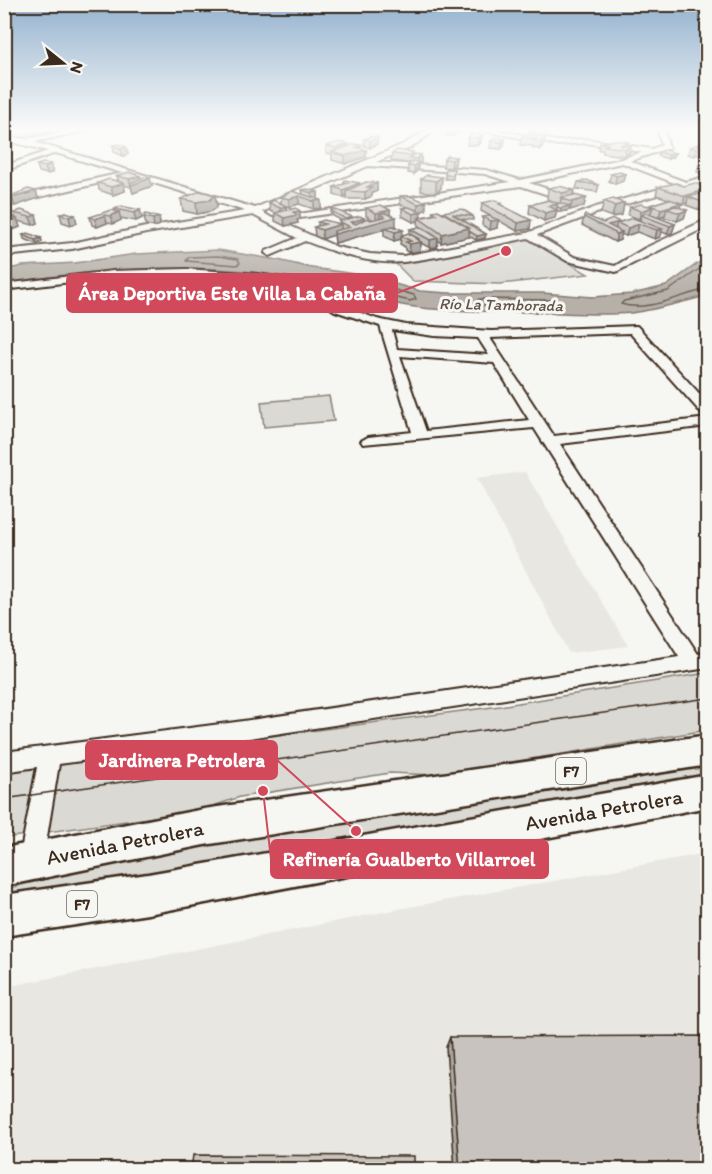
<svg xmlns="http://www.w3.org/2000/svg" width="712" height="1174" viewBox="0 0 712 1174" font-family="Itim,sans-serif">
<rect width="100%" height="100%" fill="#f6f6f2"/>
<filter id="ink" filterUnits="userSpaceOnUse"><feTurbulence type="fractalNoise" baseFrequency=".0167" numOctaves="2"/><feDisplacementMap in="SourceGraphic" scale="12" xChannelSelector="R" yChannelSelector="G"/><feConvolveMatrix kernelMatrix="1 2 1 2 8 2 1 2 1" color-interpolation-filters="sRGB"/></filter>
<g filter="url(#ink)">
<!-- built -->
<g fill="#e8e7e2">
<path d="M525,472L628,646L569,653L477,478Z"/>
<path d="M707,853V1169L5,1170V987L399,909Z"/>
</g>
<!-- green -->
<g fill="#dad9d3" stroke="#8a8278" stroke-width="1.5">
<path d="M528,238L588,274L500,284L413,281L396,264Z"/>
<path d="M329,396L334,421L264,427L261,402Z"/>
<path d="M707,673V730L434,775L390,773L240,797L198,811L5,838L4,771L500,706Z"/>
<path d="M707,761V780L5,901L4,889L149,855L424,805Z"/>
</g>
<!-- water -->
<path fill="#b6b0a9" stroke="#857a71" stroke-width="1.5" d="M218,250L278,260L312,268L363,275L420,291L448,293H542L593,297L632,294L666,286L708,256L707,294L702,297C678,303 655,310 631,313C595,316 557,312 522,312C484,311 446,312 408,306C368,300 329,284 289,277C195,261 98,268 5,284V270L22,266L75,263L136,254Z"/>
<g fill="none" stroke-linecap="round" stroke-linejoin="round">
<!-- shore -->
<g stroke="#6c6056" stroke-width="1.5">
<path d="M218,256L238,259L240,263L237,265L186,261L189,257Z"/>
<path d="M708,263L668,291L624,301L621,304C648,313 681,294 708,289"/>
<path d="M335,277L362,281L414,295L416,299L410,301L333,283L331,279Z"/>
<path d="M479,299L553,300L555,303L552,306L479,305L476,302Z"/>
</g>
<!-- canal -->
<path fill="#b6b0a9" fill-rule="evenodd" d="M50,129H69L4,142V137Z"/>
<defs>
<g id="minor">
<path d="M79,129H94L34,142L255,208L404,144L429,129H437L410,148L376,162L486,170L520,180L621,159L642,152L586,143L558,145L473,129H489L558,141L586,139L652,149L662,145L657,129H664L669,148L630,161L686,182L708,176V181L694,185L708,190V195L685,187L602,211L537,235L574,257L615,266L645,248L708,219V226L616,272L567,261L528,238C487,246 445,257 404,262C371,265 336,253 305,241L270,256L265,253L266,251L297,238L253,215L146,233L72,249L4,256V250L72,243L146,227L245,211L131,176L4,205V199L122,173L56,153L4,171V166L48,151L4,140V136L25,139ZM622,163L677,184L596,207L527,233L403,256L370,254L337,247L279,221L521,186L570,202L574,199L573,197L529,183ZM368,166L485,174L510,182L272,218L262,212Z"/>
<path d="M186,269L258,274L304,282L343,306L377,319L406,325L491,331L637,326L708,403V416L703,415L630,333L490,338L554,436L708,418V426L560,444L698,654L708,652V668L236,740L59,764L43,861L40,869L31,873L22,869L19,861L37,767L4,772V752L236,722L679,657L534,428L363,444L361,441L368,437L412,432L380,326L335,311L300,288L222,277H113L4,290V284L113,271ZM392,330L434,336L478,338L489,355L397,349ZM400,356L494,363L529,420L426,431Z"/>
</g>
<g id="trunk">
<path d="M708,735V765L204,845L4,886V848L204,809Z"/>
<path d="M708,775V807L148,914L4,936V895L148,874Z"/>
</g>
</defs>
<!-- minor casing -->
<use href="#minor" stroke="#3b2a1e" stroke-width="4"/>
<!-- trunk casing -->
<use href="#trunk" stroke="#3b2a1e" stroke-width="5"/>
<!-- minor -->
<use href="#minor" fill="#f6f6f2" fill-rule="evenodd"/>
<!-- trunk -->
<use href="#trunk" fill="#f6f6f2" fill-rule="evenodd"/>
<!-- tram -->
<path stroke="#3b2a1e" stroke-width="1.5" d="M4,799L708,698"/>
</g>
<!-- wall -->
<g fill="#aca8a3" stroke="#3b2a1e" stroke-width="1.5">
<path d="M446,129H459V132L453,136H446Z"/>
<path d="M534,129H547L546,135L542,136L545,137L544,144L540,149L533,148V146L520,145L521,138L529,135L530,131Z"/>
<path d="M482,135L481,142L478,145H467L468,138Z"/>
<path d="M372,136L377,144L370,148L364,146V139Z"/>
<path d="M505,139L504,146L501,149L490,148L491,141Z"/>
<path d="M708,140L707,151L694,156L688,154L690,147L699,144V143Z"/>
<path d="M628,142L627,146H630L629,153L624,156L603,153V150H599L600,143Z"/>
<path d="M349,144V146L361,145V148L366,150V157L345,164L332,160V154L326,153V146Z"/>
<path d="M113,145L126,147L128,154L123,156L114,152Z"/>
<path d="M413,152V156L421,155V162L418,164V169L414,174L408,173V166L410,163L391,161L392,154Z"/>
<path d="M659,152L675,153L674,156L668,159L658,156Z"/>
<path d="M456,157L455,164L451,168L443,167L444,159Z"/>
<path d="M708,162V173L704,174L697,172L699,165Z"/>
<path d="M51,164L53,172L47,174L39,172L37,165Z"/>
<path d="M446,169H454L453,179H445Z"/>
<path d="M611,174H625L623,181L615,184L609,181Z"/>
<path d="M117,176L141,178L152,186L133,193L131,187L124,185L125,191L113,195L99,190L98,183L119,182Z"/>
<path d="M442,177L441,188L436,193L421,191V179Z"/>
<path d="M344,182L359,183V185L377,183V191L372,193V196L365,199H346V196L344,198L334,195V187L344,184Z"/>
<path d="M578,182L599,185L597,192L576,189Z"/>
<path d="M658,187L708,193V213L686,205L687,203L683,204H681L680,208L687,210L684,218L677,221L664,217L665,215L659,217L651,214L650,215L675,224L672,233L667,234L662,232L660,237L655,239L637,232L626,236L621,234L620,240L615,242L582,225L584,217L603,223L640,220L641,218L639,219L628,215L630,207L649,206L650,205L669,199L656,195Z"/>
<path d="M548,188L574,190L573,195L586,198L584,206L570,210L560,212L557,211L555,218L544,221L529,213L530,205L549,200L547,199Z"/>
<path d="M302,190L318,192V199L321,208L314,209L299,204L289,207L284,206H286V210L300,219L297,220L298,223L285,226L275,221V213L270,211L269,203L281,204V197L303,194Z"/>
<path d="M36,191L38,198L15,206L10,205L8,197Z"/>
<path d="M215,195L217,207L212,211L197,214L183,211L181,199Z"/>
<path d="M400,196H410L426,210L419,211L420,217L432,215L433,211L473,216V220L461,219L486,234L485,238L476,240L469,236V237L441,243L438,240L437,247L430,248L421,243L420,251L409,253L405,250V247L400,244L401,239L394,241L384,236V229L335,243L334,235L322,239L315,236L314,227L318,226V222L340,224L339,221H342L333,216L331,212V208L353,218H364V220H374L366,216V208L390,210V215L396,226H394L402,235L410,234V229L420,227L418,226V221L413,222L402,216V208L407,207L400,204Z"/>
<path d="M604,201L624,203L622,215L612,217L601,213Z"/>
<path d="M482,203L502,205L530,229L517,231L498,220L497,228L490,230L482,225L483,217H492L481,211Z"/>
<path d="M4,209L12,217L16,218L14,213L36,215L38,223L33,225L18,221L20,227L10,231L4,229Z"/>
<path d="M115,209L140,210L142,218L136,221L120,218L121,220L113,224L107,223L97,227L92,225L90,217L115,211Z"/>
<path d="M66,212L77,223L71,225L62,222L60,214Z"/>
<path d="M144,217H159L160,225L154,227L146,225Z"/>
<path d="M23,235L41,238L42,242L37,244L24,239Z"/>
<path d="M450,1037L708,1170H455L446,1047Z"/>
</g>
<!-- shaded-wall -->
<g fill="#8c8885" stroke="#3b2a1e" stroke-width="1.5">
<path d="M454,129H459V132L453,136Z"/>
<path d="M544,129H547L546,135L534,139H530L531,133Z"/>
<path d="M482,135L481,142L478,145V138Z"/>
<path d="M378,137L377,144L370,148V141Z"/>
<path d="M545,137L544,144L540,149L541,142Z"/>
<path d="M505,139L504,146L501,149L502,142Z"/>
<path d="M628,142L627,148L630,146L629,153L624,156L626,149L621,145Z"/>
<path d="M349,144V151L336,154V148Z"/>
<path d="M708,144L707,151L694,156L696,149Z"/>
<path d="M361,145V151L366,150V157L345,164V156L356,147Z"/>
<path d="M7,147L9,155L4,156V148Z"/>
<path d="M126,147L128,154L123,156L121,149Z"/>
<path d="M675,153L674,156L668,159L669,155Z"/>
<path d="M421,155V162L418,164V169L414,174L415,166L417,164V159Z"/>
<path d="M456,157L455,164L451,168L452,160Z"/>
<path d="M51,164L53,172L47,174L45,167Z"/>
<path d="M708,166V173L704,174L706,167Z"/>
<path d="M625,174L623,181L615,184L616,176Z"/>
<path d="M140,176L141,182L150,178L152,186L133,193L129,179Z"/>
<path d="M442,177L441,188L436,193V181Z"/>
<path d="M124,183L125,191L113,195L111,187Z"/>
<path d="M359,183V191H346V196L344,198L343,190Z"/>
<path d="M377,183V191L372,193V196L365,199V192L367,187Z"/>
<path d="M708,189L706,196L688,197L687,203L683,204L685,196Z"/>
<path d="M574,190L571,202L561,198L560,205L562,193Z"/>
<path d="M36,191L38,198L15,206L12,198Z"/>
<path d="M318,192V200L312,201V193Z"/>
<path d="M215,195L217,207L212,211L197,214L196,202Z"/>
<path d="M299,196V204L289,207V199Z"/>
<path d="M586,198L584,206L570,210L572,202Z"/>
<path d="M321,200V208L314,209V201Z"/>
<path d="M426,202V210L418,212V204Z"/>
<path d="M624,203L622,215L612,217L615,206Z"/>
<path d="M681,203L679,211L667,209L665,215L659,217L661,209Z"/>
<path d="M558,204L555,218L544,221L545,213L548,206Z"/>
<path d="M286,206V214L281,216L280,208Z"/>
<path d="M570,206L569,210L560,212L561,208Z"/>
<path d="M653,207L650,215H641V218L639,219L641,211Z"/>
<path d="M140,210L142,218L136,221L134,213Z"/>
<path d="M390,210V218L385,217L380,214L379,220L376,221V213Z"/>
<path d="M687,210L684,218L677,221L680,213Z"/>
<path d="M300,211V219L297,220L298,223L285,226L284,218L293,212Z"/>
<path d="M119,212L121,220L113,224L111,216Z"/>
<path d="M421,212L420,219L419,218L418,221L413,222V214Z"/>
<path d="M11,213L13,220L17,219L20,227L10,231L4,214Z"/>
<path d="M36,215L38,223L33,225L30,217Z"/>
<path d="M75,215L77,223L71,225L69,217Z"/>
<path d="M105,215L107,223L97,227L95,219Z"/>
<path d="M159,217L160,225L154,227L153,219Z"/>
<path d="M396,217V226L335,243L334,231V235L322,239V230L341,224V232L351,230V222L364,218L363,226Z"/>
<path d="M498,220L497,228L490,230L491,221Z"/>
<path d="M531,220L530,229L517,231L518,223Z"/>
<path d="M620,222L617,223L615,231L608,225Z"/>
<path d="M639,224L637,232L626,236L628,228Z"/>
<path d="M675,224L672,233L667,234L670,226Z"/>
<path d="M469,228V237L441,243L442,234Z"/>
<path d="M662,229L660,237L655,239L657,230Z"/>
<path d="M403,230L402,236H401V239L394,241L395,232Z"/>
<path d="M622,232L620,240L615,242L617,234Z"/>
<path d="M486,234L485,238L476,240L477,236Z"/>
<path d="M41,238L42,242L37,244L35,240Z"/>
<path d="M438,238L437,247L430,248V240Z"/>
<path d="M417,239H419L418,242H421L420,251L409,253L410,244Z"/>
</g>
<!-- building -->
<g fill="#c8c3be" stroke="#3b2a1e" stroke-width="1.5">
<path d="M534,129H544L531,133L530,131Z"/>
<path d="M472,133L482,135L478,138H468Z"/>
<path d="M525,135L545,137L541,142L534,141L537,139L521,138Z"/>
<path d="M372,136L378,137L370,141L364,139Z"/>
<path d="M494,138L505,139L502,142L491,141Z"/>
<path d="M615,140L628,142L621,145L630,146L626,149L604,146L609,144L600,143Z"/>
<path d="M708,140V144L699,143L707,140Z"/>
<path d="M339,142L349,144L336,148L326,146Z"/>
<path d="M118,144L126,147L121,149L113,145Z"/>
<path d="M355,144L361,145L356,147L366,150L345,156L332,152Z"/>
<path d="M708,144L696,149L690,147L697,145Z"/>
<path d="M397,150L413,152L410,156L392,154Z"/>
<path d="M665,150L675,153L669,155L659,152Z"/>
<path d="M415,154L421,155L417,159L410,158Z"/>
<path d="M447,156L456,157L452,160L444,159Z"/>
<path d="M412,161L418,162L415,166H408Z"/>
<path d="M708,162V166L706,167L699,165Z"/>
<path d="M43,163L51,164L45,167L37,165Z"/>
<path d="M446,169H454L453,175H445Z"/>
<path d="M129,172L140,176L129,179L117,176Z"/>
<path d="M620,172L625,174L616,176L611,174Z"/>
<path d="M427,175L442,177L436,181L421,179Z"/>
<path d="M144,177L150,178L132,185L131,183Z"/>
<path d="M109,179L124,183L111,187L98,183Z"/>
<path d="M345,180L359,183L343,190L334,187L348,183L344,182Z"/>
<path d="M587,180L599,185L578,182Z"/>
<path d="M366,182L377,183L367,187L372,188L365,192L346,191Z"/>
<path d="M676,183L684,186L695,183L708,189L685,196L658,187Z"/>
<path d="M559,186L574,190L562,193L548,188Z"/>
<path d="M28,189L36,191L12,198L8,197Z"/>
<path d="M307,189L318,192L312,193L302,190Z"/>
<path d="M200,191L215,195L210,200L196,202L181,199Z"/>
<path d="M292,191L321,200L314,201L299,196L289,199L281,197Z"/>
<path d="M700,194L708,197V204L688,197Z"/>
<path d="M574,195L586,198L572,202L561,198Z"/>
<path d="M400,196H410L426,202L418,204Z"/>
<path d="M613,199L624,203L615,206L604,201Z"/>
<path d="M669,199L681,203L661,209L650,205Z"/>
<path d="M274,200L286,206L280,208L269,203Z"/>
<path d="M496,200L502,203L499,204L531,220L518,223L482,203Z"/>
<path d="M549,200L558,204L548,206L557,210L545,213L530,205Z"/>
<path d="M556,203H560L570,206L561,208L557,207L558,204Z"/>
<path d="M641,204L653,207L641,211L630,207Z"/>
<path d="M381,205L390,210L376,213L366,208Z"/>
<path d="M121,206L140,210L134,213L115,209Z"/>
<path d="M675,206L687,210L680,213L667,209Z"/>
<path d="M409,207L421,212L413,214L402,208Z"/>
<path d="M296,208L300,211L293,212L297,215L284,218L275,213Z"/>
<path d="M331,208L353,217L346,219L333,212Z"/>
<path d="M4,209L11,213L4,214Z"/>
<path d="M462,209L473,216L452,214L486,234L477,236L469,231V228L443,212Z"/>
<path d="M21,210L36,215L30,217L14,213Z"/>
<path d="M111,210L119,212L111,216L105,215L95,219L90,217Z"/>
<path d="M438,210L469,228L442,234L419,218L437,214L433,211Z"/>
<path d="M66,212L75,215L69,217L60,214Z"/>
<path d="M385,213L396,217L335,234L334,231L350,227L339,221L360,216L364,218L351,222L356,224L367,218L371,220L385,217L380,214Z"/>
<path d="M646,213L675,224L670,226L641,215Z"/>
<path d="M145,214L159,217L153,219L144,217Z"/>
<path d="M7,215L17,219L7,223L4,222V216Z"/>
<path d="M585,215L603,223L613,219L620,222L608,225L622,232L617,234L584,217Z"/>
<path d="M489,216L498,220L491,221L483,217Z"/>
<path d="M633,218L662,229L657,230L639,224L628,228L617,223Z"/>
<path d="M324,220L341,224L322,230L314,227L325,224L318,222Z"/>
<path d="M393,226L403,230L395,232L384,228Z"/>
<path d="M421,227L438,238L430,240L410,229Z"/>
<path d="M28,233L41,238L35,240L23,235Z"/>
<path d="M408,233L419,239H417L421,242L410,244L406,242L411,241L401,236Z"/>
<path d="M708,1036V1170H460L450,1037Z"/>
<path d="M193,1155L414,1156V1170H191Z"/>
</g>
</g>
<!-- sky -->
<linearGradient id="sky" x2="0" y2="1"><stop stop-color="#94b2cf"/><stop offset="0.44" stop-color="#fbfbf9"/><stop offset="1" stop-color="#fbfbf9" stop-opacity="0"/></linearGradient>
<rect width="712" height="294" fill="url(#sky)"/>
<g text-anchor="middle" stroke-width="6" stroke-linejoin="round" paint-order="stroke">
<!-- far-water labels -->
<g font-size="16" font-style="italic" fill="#605248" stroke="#f6f6f2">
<text transform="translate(501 304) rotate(1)" y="6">Río La Tamborada</text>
</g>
<!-- shield labels -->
<g fill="#f6f6f2" stroke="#73675e" stroke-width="1.5">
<rect x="556" y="758" width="30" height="26" rx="4.5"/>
<rect x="67" y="891" width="30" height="26" rx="4.5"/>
</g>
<g font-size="16" font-weight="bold" fill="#3b2a1e">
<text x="571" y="777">F7</text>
<text x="82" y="910">F7</text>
</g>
<!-- near-street labels -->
<g font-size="21" fill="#3b2a1e" stroke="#f6f6f2">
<text transform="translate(604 810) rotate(-10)" y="7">Avenida Petrolera</text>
<text transform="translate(125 843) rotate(-11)" y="7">Avenida Petrolera</text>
</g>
</g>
<!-- callouts -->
<path fill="none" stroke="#d1495b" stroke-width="2" d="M506 251L397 293M356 831L277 760M263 791L271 859"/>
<g fill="#d1495b" stroke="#f6f6f2" stroke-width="2">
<circle cx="506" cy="251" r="6"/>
<circle cx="356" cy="831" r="6"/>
<circle cx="263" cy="791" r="6"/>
</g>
<g fill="#d1495b" stroke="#d1495b" stroke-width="2">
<rect x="67" y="274" width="330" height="38" rx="6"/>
<rect x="86" y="741" width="191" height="38" rx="6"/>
<rect x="271" y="840" width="277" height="38" rx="6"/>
</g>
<g font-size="20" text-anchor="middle" font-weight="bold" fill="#fff">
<text x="232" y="300">Área Deportiva Este Villa La Cabaña</text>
<text x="182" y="767">Jardinera Petrolera</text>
<text x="409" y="866">Refinería Gualberto Villarroel</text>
</g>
<!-- margin -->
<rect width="712" height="1174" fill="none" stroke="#f6f6f2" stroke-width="24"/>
<rect x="12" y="12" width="688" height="1150" fill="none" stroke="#3b2a1e" stroke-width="2" filter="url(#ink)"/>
<!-- north arrow -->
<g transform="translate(63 63) rotate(108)" stroke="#f6f6f2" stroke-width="4.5" paint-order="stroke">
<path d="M0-4.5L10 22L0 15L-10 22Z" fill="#3b2a1e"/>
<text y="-9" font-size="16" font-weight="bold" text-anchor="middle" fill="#3b2a1e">N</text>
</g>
</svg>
